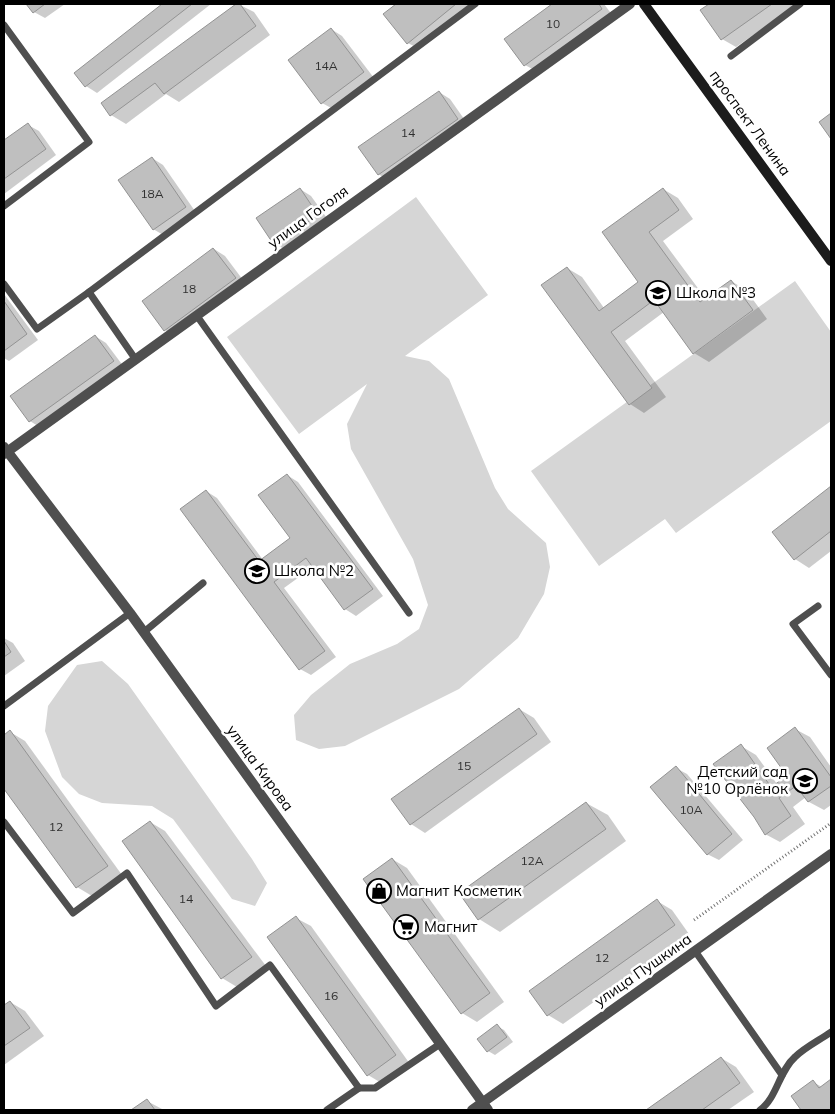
<svg xmlns="http://www.w3.org/2000/svg" width="835" height="1114" viewBox="0 0 835 1114" font-family="Mulish,sans-serif">
<rect width="100%" height="100%" fill="#fff"/>
<!-- green -->
<g fill="#d6d6d6">
<path d="M416,197L488,295L405,356L429,361L449,379L495,488L508,509L546,543L550,567L544,594L518,638L459,689L345,746L319,749L296,740L294,715L311,695L350,664L397,644L419,629L428,605L413,559L351,449L347,424L367,384L299,434L227,337Z"/>
<path d="M795,281L831,332V421L676,533L665,519L599,566L531,471Z"/>
<path d="M102,661L128,684L252,859L267,883L255,906L232,899L173,819L152,806L102,803L79,794L62,777L45,731L48,706L77,665Z"/>
</g>
<!-- shadow -->
<g fill="#0003">
<path d="M28,4H65L45,18L34,12Z"/>
<path d="M164,4H211L97,93L86,86L75,73Z"/>
<path d="M238,4L254,12L270,35L179,102L166,94L126,124L111,115L103,104Z"/>
<path d="M397,4H474L419,49L408,43L384,15Z"/>
<path d="M555,4H604L613,16L536,71L525,65L506,39Z"/>
<path d="M712,4H798L736,47L722,39L702,10Z"/>
<path d="M331,29L342,36L374,78L333,109L322,103Z"/>
<path d="M439,92L450,99L469,126L390,181L378,174Z"/>
<path d="M28,125L39,131L56,155L4,194V142Z"/>
<path d="M152,158L163,165L197,214L165,236L153,229Z"/>
<path d="M300,189L311,196L329,221L286,250L275,244Z"/>
<path d="M663,189L678,198L693,219L663,241L706,299L731,281L746,290L767,319L709,362L694,353L664,312L625,341L666,397L644,413L630,404L567,268L582,277L604,308L640,282L604,233Z"/>
<path d="M214,249L225,256L246,284L176,336L165,330Z"/>
<path d="M4,294L38,340L9,361L4,358Z"/>
<path d="M95,336L106,343L124,367L41,428L30,421L12,397Z"/>
<path d="M287,475L298,482L383,596L356,616L345,609L313,567L284,588L336,657L311,675L300,669L206,491L217,498L263,560L292,538Z"/>
<path d="M831,487V551L809,568L795,559L774,532Z"/>
<path d="M4,638L13,643L25,661L4,676Z"/>
<path d="M519,709L534,718L551,742L425,833L411,824Z"/>
<path d="M795,729L810,737L831,767V805L824,810L809,802L806,797L793,807L805,824L780,842L765,834L741,746L756,755L777,784L789,776Z"/>
<path d="M10,732L25,741L122,875L92,896L77,887L4,787V736Z"/>
<path d="M676,768L687,774L743,840L719,860L707,854Z"/>
<path d="M586,803L608,815L626,841L500,932L479,919Z"/>
<path d="M150,822L165,831L266,966L237,987L222,978L123,841Z"/>
<path d="M392,859L407,868L504,1002L477,1022L462,1013Z"/>
<path d="M657,901L672,910L689,934L563,1024L548,1015L531,991Z"/>
<path d="M296,918L311,926L410,1064L383,1084L368,1075Z"/>
<path d="M10,1002L25,1011L44,1036L4,1065V1007Z"/>
<path d="M497,1026L504,1030L513,1042L495,1055L488,1051L479,1039Z"/>
<path d="M721,1058L736,1067L754,1092L728,1110H648Z"/>
<path d="M831,1081V1110H803L793,1096L813,1082L822,1087Z"/>
<path d="M147,1101L162,1109L163,1110H133Z"/>
</g>
<!-- building -->
<g fill="#bfbfbf" stroke="#939393">
<path d="M26,4H45L33,13Z"/>
<path d="M162,4H192L85,87L74,73Z"/>
<path d="M236,4H240L256,26L164,94L155,83L110,116L101,103Z"/>
<path d="M396,4H456L407,44L383,14Z"/>
<path d="M552,4H599L602,9L524,66L504,39Z"/>
<path d="M709,4H772L721,40L700,10Z"/>
<path d="M331,28L364,72L321,104L288,60Z"/>
<path d="M439,91L458,119L378,175L358,147Z"/>
<path d="M831,113V139L819,122Z"/>
<path d="M28,123L46,149L4,179V140Z"/>
<path d="M152,157L186,207L153,230L118,180Z"/>
<path d="M300,188L318,215L274,245L256,218Z"/>
<path d="M663,188L679,210L649,232L700,302L731,280L753,310L693,354L654,300L611,332L652,388L629,405L541,285L567,267L599,311L638,282L602,232Z"/>
<path d="M213,248L236,278L164,331L142,301Z"/>
<path d="M4,301L27,334L4,351Z"/>
<path d="M95,335L114,361L29,422L10,396Z"/>
<path d="M287,474L373,589L344,610L306,558L274,582L325,651L299,670L180,509L206,490L259,561L290,538L258,495Z"/>
<path d="M831,486V531L794,560L772,532Z"/>
<path d="M4,641L11,652L4,657Z"/>
<path d="M519,708L537,734L410,825L391,799Z"/>
<path d="M795,727L831,777V786L808,802L796,786L779,798L791,816L765,835L754,817L713,764L741,744L771,787L787,776L767,748Z"/>
<path d="M10,730L108,866L76,888L4,789V735Z"/>
<path d="M676,766L732,834L707,855L650,787Z"/>
<path d="M586,802L606,829L478,920L459,893Z"/>
<path d="M150,821L252,957L221,979L122,841Z"/>
<path d="M392,858L490,993L461,1014L363,879Z"/>
<path d="M657,899L675,925L547,1016L529,991Z"/>
<path d="M296,916L396,1055L367,1076L267,937Z"/>
<path d="M10,1001L30,1028L4,1046V1005Z"/>
<path d="M497,1024L507,1037L487,1052L477,1039Z"/>
<path d="M721,1057L740,1083L702,1110H646Z"/>
<path d="M831,1079V1110H801L791,1096L813,1080L819,1088Z"/>
<path d="M147,1099L155,1110H131Z"/>
</g>
<g fill="none" stroke-linecap="round" stroke-linejoin="round">
<!-- path -->
<path stroke="#717171" stroke-width="3" stroke-dasharray="1 2.5" stroke-linecap="butt" d="M694,920L831,823"/>
<!-- lane -->
<g stroke="#4f4f4f" stroke-width="7">
<path d="M4,25L89,142L4,206"/>
<path d="M731,56L800,4"/>
<path d="M4,284L37,329L89,292L136,360"/>
<path d="M89,292L475,4"/>
<path d="M197,316L409,613"/>
<path d="M818,606L793,624L831,675"/>
<path d="M144,632L203,583"/>
<path d="M4,706L130,613"/>
<path d="M4,822L73,913L127,873L216,1006L270,965L359,1088L327,1110"/>
<path d="M695,951L782,1075"/>
<path d="M359,1088H375L440,1044"/>
<path d="M760,1110C777,1098 779,1071 795,1057C805,1047 820,1040 831,1032"/>
</g>
<!-- street -->
<g stroke="#4f4f4f" stroke-width="10">
<path d="M4,447L130,613L488,1110"/>
<path d="M4,454L630,4"/>
<path d="M472,1110L831,854"/>
</g>
<!-- secondary -->
<path stroke="#1c1c1c" stroke-width="10" d="M644,4L831,261"/>
</g>
<!-- icons -->
<defs>
<symbol id="school-ring" viewBox="-11 -11 22 22"><circle r="9.5" fill="#fff" stroke="#000" stroke-width="1.5"/><path d="M0-5L7-2L0 1L-7-2ZM-4 1L0 2.5L4 1V4Q0 6-4 4Z" fill="#000"/></symbol>
<symbol id="shop-ring" viewBox="-11 -11 22 22"><circle r="9.5" fill="#fff" stroke="#000" stroke-width="1.5"/><path d="M-5-2.5h2.3a2.7 3.5 0 0 1 5.4 0H5L5.5 6h-11ZM-1.5-2.5h3a1.5 2.3 0 0 0-3 0Z" fill="#000"/></symbol>
<symbol id="supermarket-ring" viewBox="-11 -11 22 22"><circle r="9.5" fill="#fff" stroke="#000" stroke-width="1.5"/><path d="M-6-5.5h2.5l.6 2H6L4.5 2H-2.5L-4.4-4H-6ZM-1.5 3.2a1.3 1.3 0 1 0 .1 0ZM3 3.2a1.3 1.3 0 1 0 .1 0Z" fill="#000"/></symbol>
</defs>
<g fill-rule="evenodd">
<use href="#school-ring" x="644" y="279" width="28" height="28"/>
<use href="#school-ring" x="243" y="557" width="28" height="28"/>
<use href="#school-ring" x="791" y="767" width="28" height="28"/>
<use href="#shop-ring" x="365" y="877" width="28" height="28"/>
<use href="#supermarket-ring" x="392" y="913" width="28" height="28"/>
</g>
<g text-anchor="middle" stroke-width="5" stroke-linejoin="round" paint-order="stroke">
<!-- number labels -->
<g font-size="12" fill="#303030">
<text x="553" y="28">10</text>
<text x="326" y="70">14А</text>
<text x="408" y="137">14</text>
<text x="152" y="198">18А</text>
<text x="189" y="293">18</text>
<text x="464" y="770">15</text>
<text x="691" y="814">10А</text>
<text x="56" y="831">12</text>
<text x="532" y="865">12А</text>
<text x="186" y="903">14</text>
<text x="602" y="962">12</text>
<text x="331" y="1000">16</text>
</g>
<!-- street labels -->
<g font-size="15" fill="#000" stroke="#fff">
<text transform="translate(750 123) rotate(54)" y="5">проспект Ленина</text>
<text transform="translate(308 217) rotate(-36)" y="5">улица Гоголя</text>
<text transform="translate(260 768) rotate(54)" y="5">улица Кирова</text>
<text transform="translate(643 970) rotate(-35)" y="5">улица Пушкина</text>
</g>
<!-- poi labels -->
<g font-size="15" fill="#000" stroke="#fff" text-anchor="start">
<text x="676" y="298">Школа №3</text>
<text x="274" y="576">Школа №2</text>
<text x="788" y="777" text-anchor="end">Детский сад<tspan x="788" dy="17">№10 Орлёнок</tspan></text>
<text x="396" y="896">Магнит Косметик</text>
<text x="424" y="932">Магнит</text>
</g>
</g>
<!-- border -->
<rect width="835" height="1114" fill="none" stroke="#000000" stroke-width="10"/>
</svg>
